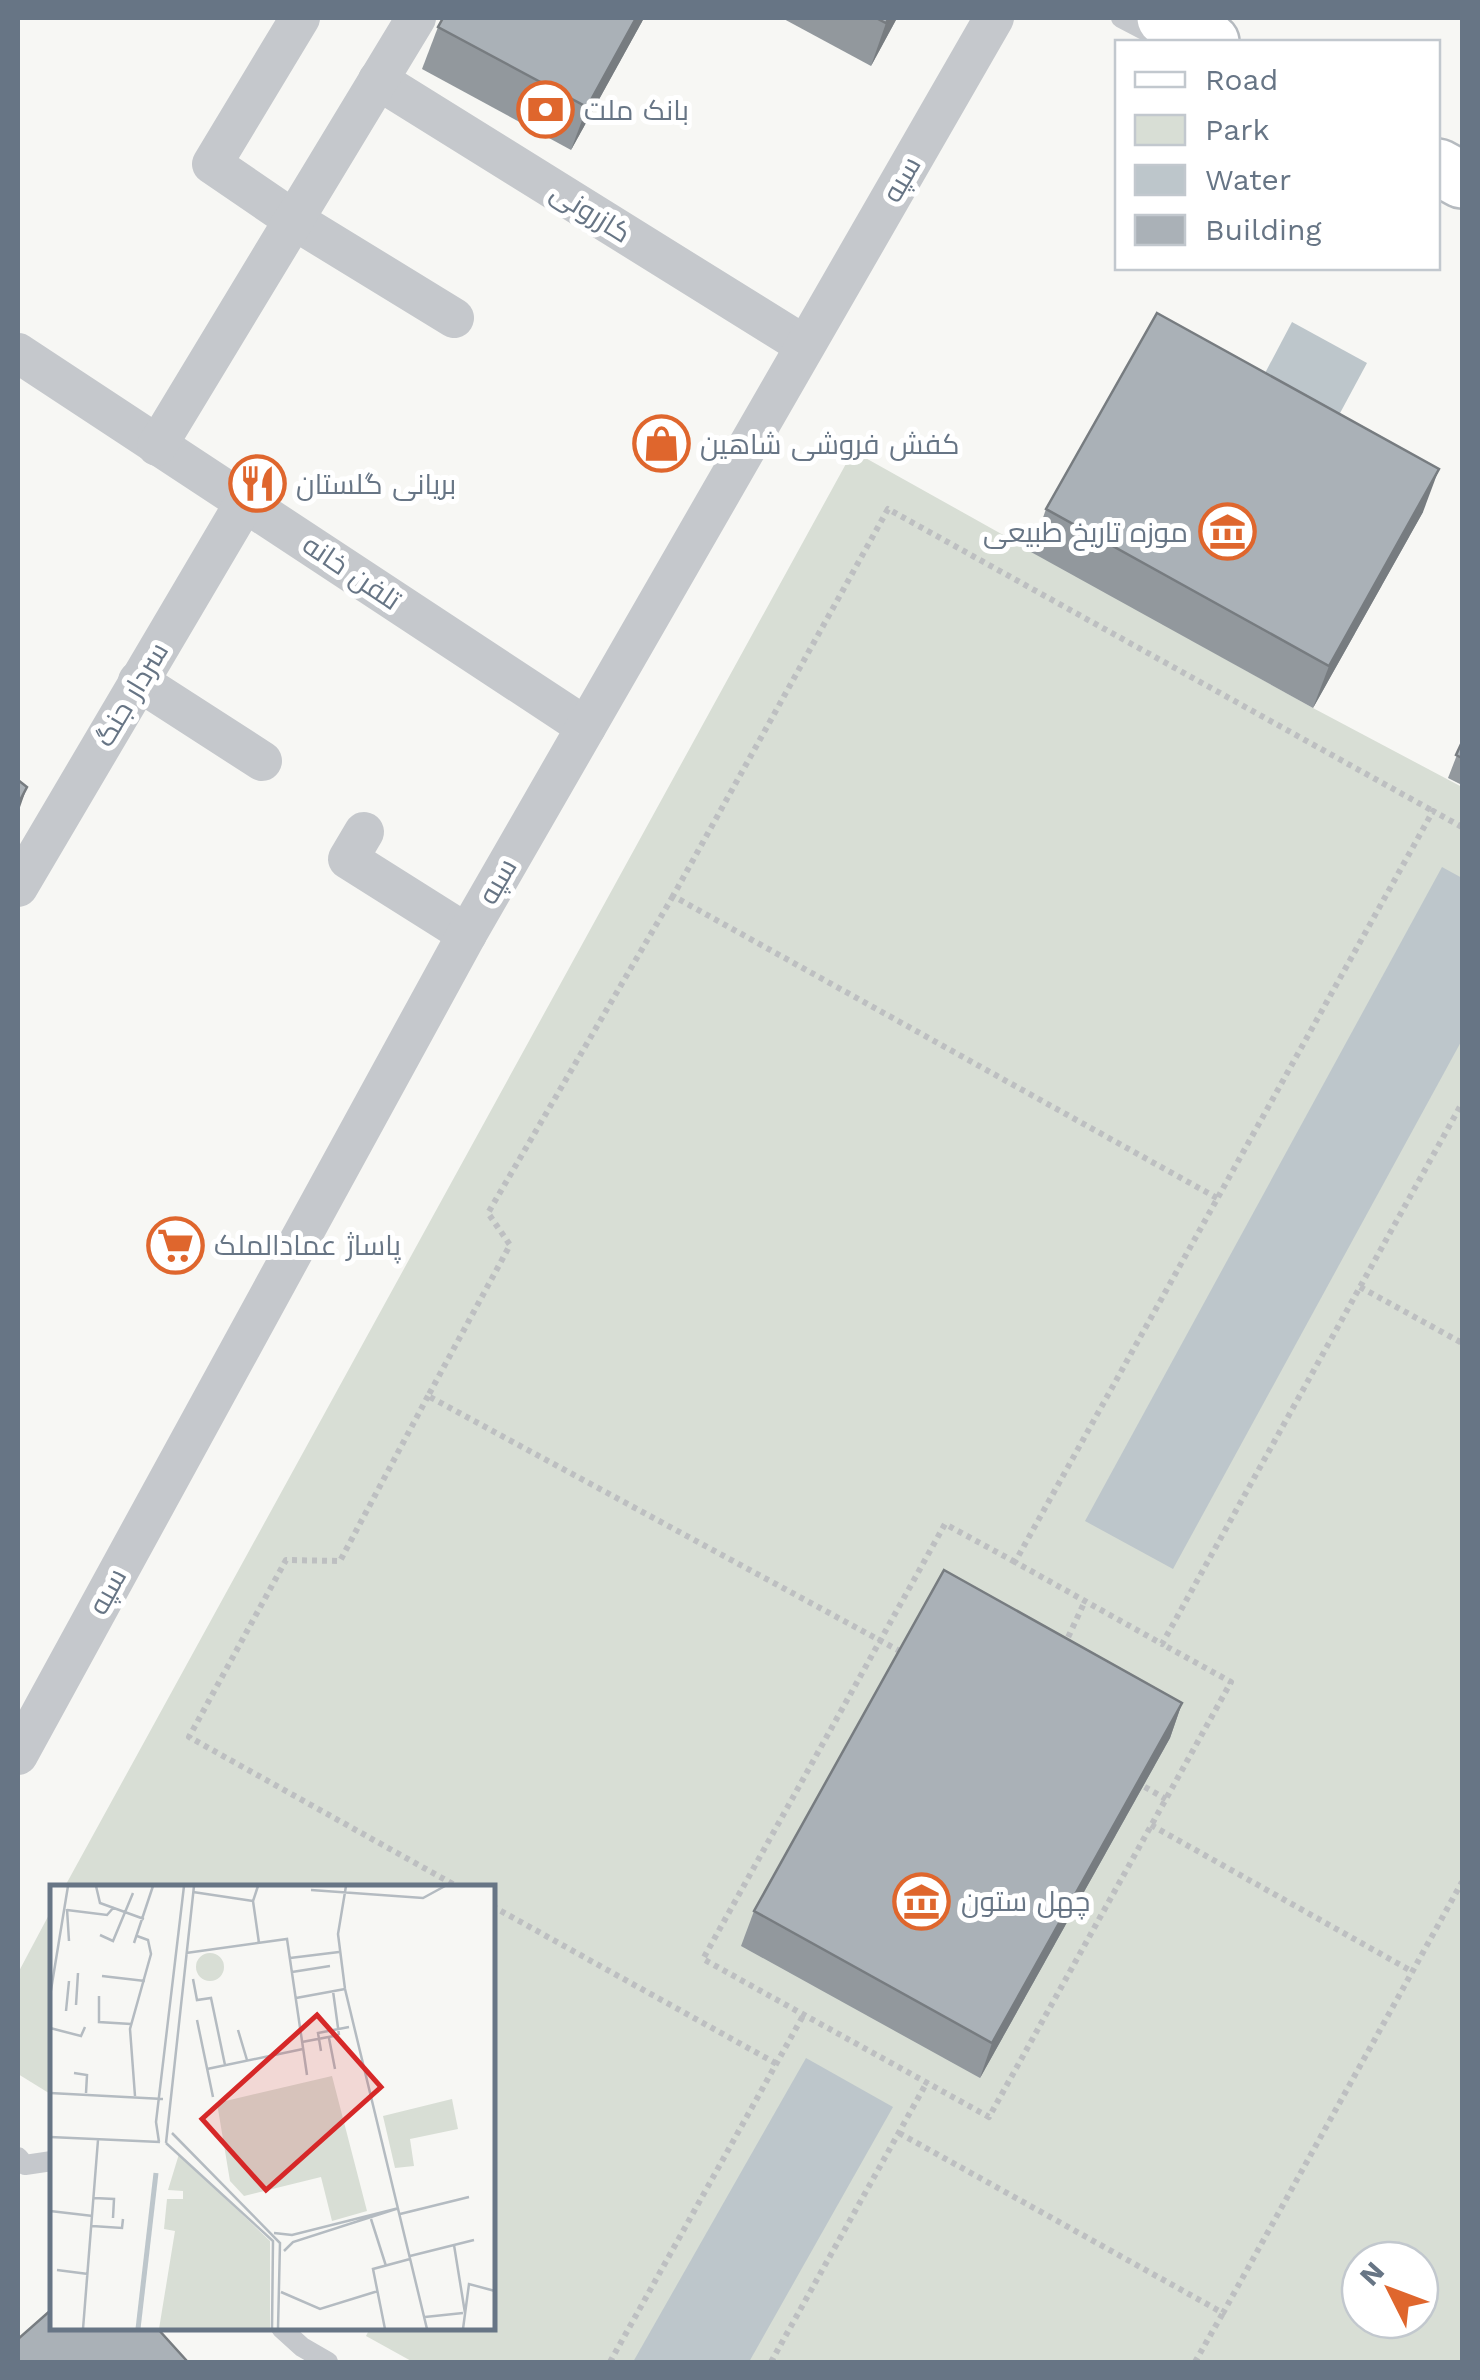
<svg xmlns="http://www.w3.org/2000/svg" width="1480" height="2380" viewBox="0 0 1480 2380" font-family="'Work Sans',Cairo,sans-serif">
<rect width="100%" height="100%" fill="#f7f7f4"/>
<!-- green -->
<g fill="#d8ded5" fill-rule="evenodd">
<path d="M853,451L1313,708L1462,787V2362H413L366,2336L370,2328H492V1888H64ZM1360,2260H1420V2320H1360Z"/>
<path d="M52,1909V2095L18,2074V1973Z"/>
</g>
<!-- water -->
<g fill="#bdc6cb">
<path d="M1292,322L1367,363L1339,415L1264,375Z"/>
<path d="M1442,867L1462,878V1040L1173,1569L1085,1521Z"/>
<path d="M806,2058L893,2107L749,2362H633Z"/>
</g>
<g fill="none" stroke-linecap="round" stroke-linejoin="round">
<defs>
<g id="secondary">
<path d="M1165,18L1211,42"/>
<path d="M1438,167L1462,180"/>
</g>
</defs>
<!-- secondary casing -->
<use href="#secondary" stroke="#b5babf" stroke-width="60"/>
<!-- path -->
<g stroke="#bdbfc1" stroke-width="6" stroke-dasharray="5 5" stroke-linecap="butt">
<path d="M1462,827L1433,811L1015,1562L1162,1644L1462,1103"/>
<path d="M673,896L488,1213L510,1245L428,1396L907,1655"/>
<path d="M1217,1198L673,896L888,509L1433,811"/>
<path d="M1360,1287L1462,1343"/>
<path d="M428,1396L340,1561L286,1560L189,1737L460,1888"/>
<path d="M1015,1562L945,1524L703,1959L989,2117L1231,1682L1162,1644"/>
<path d="M1064,1646L1085,1601"/>
<path d="M1136,1782L1166,1799"/>
<path d="M1151,1825L1413,1972"/>
<path d="M492,1906L777,2064"/>
<path d="M899,2133L1223,2313L1462,1882"/>
<path d="M610,2362L804,2014"/>
<path d="M771,2362L927,2082"/>
<path d="M1195,2362L1223,2313"/>
</g>
<!-- lane -->
<g stroke="#c5c8cc" stroke-width="20">
<path d="M1121,18L1163,40"/>
<path d="M18,2157L25,2165L52,2161"/>
<path d="M281,2328L302,2347L328,2362"/>
</g>
<!-- street -->
<g stroke="#c5c8cc" stroke-width="40">
<path d="M300,18L212,164L294,220L454,318"/>
<path d="M378,80L804,345"/>
<path d="M18,353L586,727"/>
<path d="M157,446L416,18"/>
<path d="M138,681L262,761"/>
<path d="M364,832L348,859L467,934"/>
<path d="M18,887L245,502"/>
<path d="M18,1755L467,934L994,18"/>
</g>
<!-- secondary -->
<use href="#secondary" stroke="#fff" stroke-width="55"/>
</g>
<!-- wall -->
<g fill="#92989d">
<path d="M644,18L571,150L422,69L438,27Z"/>
<path d="M782,18H897L871,66Z"/>
<path d="M1046,509L1423,512L1313,708L1031,552Z"/>
<path d="M1462,742V785L1448,778Z"/>
<path d="M1182,1703L1170,1738L980,2078L741,1946L754,1911Z"/>
</g>
<!-- shaded-wall -->
<g fill="#777c80">
<path d="M636,18H644L571,150L587,107Z"/>
<path d="M889,18H897L871,66L886,23Z"/>
<path d="M1439,469L1423,512L1313,708L1329,666Z"/>
<path d="M27,787L18,813V804Z"/>
<path d="M1182,1703L1170,1738L980,2078L992,2043Z"/>
</g>
<!-- building -->
<g fill="#aab1b7" stroke="#777c80" stroke-width="2.5">
<path d="M443,18H636L587,107L438,27Z"/>
<path d="M876,18H889L886,23Z"/>
<path d="M1157,313L1439,469L1329,666L1046,509Z"/>
<path d="M1462,742V758L1456,755Z"/>
<path d="M18,780L27,787L18,804Z"/>
<path d="M944,1570L1182,1703L992,2043L754,1911Z"/>
<path d="M52,2309V2328H157L186,2360L183,2362H18V2339Z"/>
</g>
<!-- icons -->
<defs>
<symbol id="bank-ring" viewBox="-11 -11 22 22"><circle r="9.5" fill="#fff" stroke="#df662d" stroke-width="1.5"/><path d="M-6-4H6V4H-6ZM0-2.3a2.3 2.3 0 1 0 0 4.6a2.3 2.3 0 1 0 0-4.6Z" fill="#df662d"/></symbol>
<symbol id="shop-ring" viewBox="-11 -11 22 22"><circle r="9.5" fill="#fff" stroke="#df662d" stroke-width="1.5"/><path d="M-5-2.5h2.3a2.7 3.5 0 0 1 5.4 0H5L5.5 6h-11ZM-1.5-2.5h3a1.5 2.3 0 0 0-3 0Z" fill="#df662d"/></symbol>
<symbol id="restaurant-ring" viewBox="-11 -11 22 22"><circle r="9.5" fill="#fff" stroke="#df662d" stroke-width="1.5"/><path d="M-5-6h1v4h1v-4h1v4h1v-4h1v5L-1.5 .5V6h-2V.5L-5-1ZM5-6V6H3V1.5H1.5Q1.5-4 5-6Z" fill="#df662d"/></symbol>
<symbol id="museum-ring" viewBox="-11 -11 22 22"><circle r="9.5" fill="#fff" stroke="#df662d" stroke-width="1.5"/><path d="M0-6L6-3V-2H-6V-3ZM-5-1h2V3h-2ZM-1-1h2V3h-2ZM3-1h2V3H3ZM-6 4H6V6H-6Z" fill="#df662d"/></symbol>
<symbol id="supermarket-ring" viewBox="-11 -11 22 22"><circle r="9.5" fill="#fff" stroke="#df662d" stroke-width="1.5"/><path d="M-6-5.5h2.5l.6 2H6L4.5 2H-2.5L-4.4-4H-6ZM-1.5 3.2a1.3 1.3 0 1 0 .1 0ZM3 3.2a1.3 1.3 0 1 0 .1 0Z" fill="#df662d"/></symbol>
</defs>
<g fill-rule="evenodd">
<use href="#bank-ring" x="514" y="78" width="63" height="63"/>
<use href="#shop-ring" x="630" y="412" width="63" height="63"/>
<use href="#restaurant-ring" x="226" y="452" width="63" height="63"/>
<use href="#museum-ring" x="1196" y="500" width="63" height="63"/>
<use href="#supermarket-ring" x="144" y="1214" width="63" height="63"/>
<use href="#museum-ring" x="890" y="1870" width="63" height="63"/>
</g>
<g text-anchor="middle" stroke-width="10" stroke-linejoin="round" paint-order="stroke">
<!-- poi labels -->
<g font-size="28" fill="#677585" stroke="#fff" text-anchor="start">
<text x="584" y="120">بانک ملت</text>
<text x="700" y="454">کفش فروشی شاهین</text>
<text x="296" y="494">بریانی گلستان</text>
<text x="1188" y="542" text-anchor="end">موزه تاریخ طبیعی</text>
<text x="214" y="1255">پاساژ عمادالملک</text>
<text x="961" y="1911">چهل ستون</text>
</g>
<!-- street labels -->
<g font-size="28" fill="#677585" stroke="#fff">
<text transform="translate(901 179) rotate(-60)" y="10">سپه</text>
<text transform="translate(591 212) rotate(32)" y="10">کازرونی</text>
<text transform="translate(352 572) rotate(34)" y="10">تلفن خانه</text>
<text transform="translate(131 694) rotate(-59)" y="10">سردار جنگ</text>
<text transform="translate(497 881) rotate(-60)" y="10">سپه</text>
<text transform="translate(107 1591) rotate(-61)" y="10">سپه</text>
</g>
</g>
<!-- overview -->
<g transform="translate(50 1885)">
<rect width="445" height="445" fill="#f7f7f4"/>
<path d="M146 82a14 14 0 1 1 28 0a14 14 0 1 1-28 0ZM282,191L317,326L282,336L271,292L194,311L180,296L167,218ZM402,214L408,244L360,254L364,281L345,283L333,231ZM129,269L220,356V444H109L125,346L114,344L117,314H133V306L118,305Z" fill="#d8ded5"/>
<path fill="none" stroke="#bdc6cb" stroke-width="5" d="M88,444L106,288"/>
<path fill="none" stroke="#b4bbc1" stroke-width="2.5" d="M46,1L50,18L94,34M208,1L203,16L209,58M296,1L288,49L295,104L377,444M261,5L373,13L395,1M143,7L203,16M17,24L19,56M17,25L57,30L64,22M50,50L63,56L83,8M84,58L103,1M136,68L237,54L257,190M240,73L289,67M242,87L280,81M52,91L95,96M143,94L147,115L161,113L175,180M283,106L289,150M0,111L18,1M49,111V137L81,139M246,113L295,104M26,120L28,88M16,126L19,96M147,135L163,212M0,143L31,151L35,142M188,145L197,175M279,153L285,184M252,157L289,150M271,166L268,148L299,142M157,184L253,164M24,188L37,190L36,208M0,208L113,214M85,211L80,144L101,69L98,55L87,51M122,248L230,358L228,444M0,252L110,257M109,257L106,237L134,1M116,258L144,1M116,258L223,356L222,444M44,313L64,314L63,333M0,326L43,331M350,329L419,312M321,334L336,381M42,341L72,343L73,334M224,348L242,350L349,323M404,360L415,428M234,366L243,357L349,323M360,371L424,355M7,385L38,389M231,407L270,424L328,406M375,432L413,428M33,444L48,255M335,444L323,384L360,374M413,444L419,399L445,406"/>
<path fill="#d62828" fill-opacity="0.15" stroke="#d62828" stroke-width="5" d="M267,130L331,202L216,305L152,234Z"/>
<rect width="445" height="445" fill="none" stroke="#677585" stroke-width="5"/>
</g>
<!-- border -->
<rect width="1480" height="2380" fill="none" stroke="#677585" stroke-width="40"/>
<!-- legend -->
<rect x="1115" y="40" width="325" height="230" fill="#ffffff" stroke="#c2c8ce" stroke-width="2.5"/>
<rect x="1135" y="72" width="50" height="15" fill="#ffffff" stroke="#c2c8ce" stroke-width="2.5"/>
<text x="1205" y="90" font-size="30" fill="#677585">Road</text>
<rect x="1135" y="115" width="50" height="30" fill="#d8ded5" stroke="#c2c8ce" stroke-width="2.5"/>
<text x="1205" y="140" font-size="30" fill="#677585">Park</text>
<rect x="1135" y="165" width="50" height="30" fill="#bdc6cb" stroke="#c2c8ce" stroke-width="2.5"/>
<text x="1205" y="190" font-size="30" fill="#677585">Water</text>
<rect x="1135" y="215" width="50" height="30" fill="#aab1b7" stroke="#c2c8ce" stroke-width="2.5"/>
<text x="1205" y="240" font-size="30" fill="#677585">Building</text>
<!-- north arrow -->
<g transform="translate(1390 2290) rotate(312)"><circle r="48" fill="#ffffff" stroke="#c2c8ce" stroke-width="2.5"/>
<path d="M0-8L18 38L0 25L-18 38Z" fill="#df662d"/>
<text y="-15" font-size="28" font-weight="bold" text-anchor="middle" fill="#677585">N</text>
</g>
</svg>
